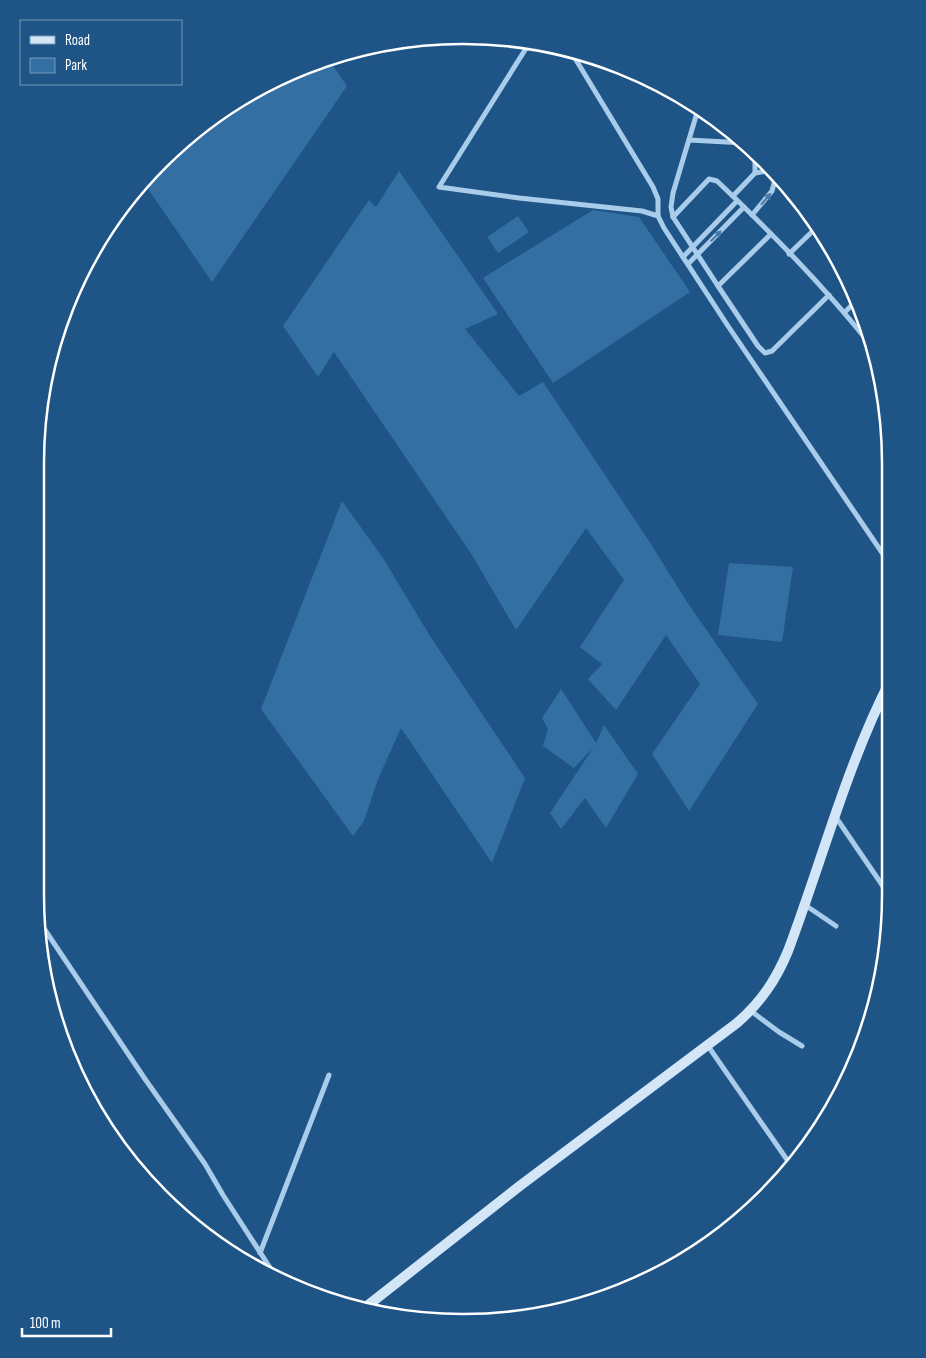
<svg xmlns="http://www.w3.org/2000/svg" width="926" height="1358" viewBox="0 0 926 1358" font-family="'Sofia Sans Condensed',sans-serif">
<rect width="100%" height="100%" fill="#1f5586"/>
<!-- green -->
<g fill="#336fa3">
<path d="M328,59L347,86L212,282L144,183L160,161L225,107L299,68Z"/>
<path d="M399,171L498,314L465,329L519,396L543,382L649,541L687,602L758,704L689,811L652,754L700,684L666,635L616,710L588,679L602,664L580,647L624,580L586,528L516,630L472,555L334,352L318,377L283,326L369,200L376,207Z"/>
<path d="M593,210L639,217L690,292L553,383L483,278Z"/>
<path d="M518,216L529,232L498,253L487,237Z"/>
<path d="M342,501L383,558L430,636L525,778L492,863L401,728L378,779L364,821L353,836L261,709Z"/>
<path d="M729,563L793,567L782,642L718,635Z"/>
<path d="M561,689L596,743L604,725L638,774L606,828L585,798L561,829L550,813L593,748L574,768L543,746L548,729L542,718Z"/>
</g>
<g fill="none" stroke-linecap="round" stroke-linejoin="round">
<!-- minor -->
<g stroke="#a8ccea" stroke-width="5">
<path d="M530,42L439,187L519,198L642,211L658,216"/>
<path d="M570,50L653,187L658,199V216L664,228L728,326L887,560L891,564"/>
<path d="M699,106L673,193L671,207L673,217L718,286L771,234"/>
<path d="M689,140L745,143"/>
<path d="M755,173V152"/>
<path d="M733,196L755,173L767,171L771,167"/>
<path d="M752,215L772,191L775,180L779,176"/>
<path d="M673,217L709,179L717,181C772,233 826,288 873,348"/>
<path d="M789,254L819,225"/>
<path d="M683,257L737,201"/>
<path d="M688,264L744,207"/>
<path d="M718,286L758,346L765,353L772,351L829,295"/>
<path d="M845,312L858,299"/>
<path d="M835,816L891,898"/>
<path d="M805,905L836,926"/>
<path d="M39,921L145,1079L205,1164L223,1195L276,1277"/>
<path d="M751,1011L779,1032L802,1046"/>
<path d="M708,1046L790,1164"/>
<path d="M260,1253L329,1075"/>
</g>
<!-- secondary -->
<path stroke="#d3e6f8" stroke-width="10" d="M367,1306L521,1185L737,1023C761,1002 776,980 788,951C822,861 847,764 891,679"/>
</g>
<!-- one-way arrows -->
<defs><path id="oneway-solid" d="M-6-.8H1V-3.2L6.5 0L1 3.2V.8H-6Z" transform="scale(1.25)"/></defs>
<g fill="#4879a4">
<use href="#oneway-solid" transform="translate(766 199) rotate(-49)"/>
<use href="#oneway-solid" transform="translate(716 236) rotate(-45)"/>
</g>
<!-- crop -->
<path d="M0 0H926V1358H0ZM463 44H463A419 419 0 0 1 882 463V895A419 419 0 0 1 463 1314H463A419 419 0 0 1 44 895V463A419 419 0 0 1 463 44Z" fill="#1f5586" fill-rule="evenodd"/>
<path fill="none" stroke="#fff" stroke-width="2.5" d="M463 44H463A419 419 0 0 1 882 463V895A419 419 0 0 1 463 1314H463A419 419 0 0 1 44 895V463A419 419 0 0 1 463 44Z"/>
<!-- legend -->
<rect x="20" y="20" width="162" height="65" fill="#1f5586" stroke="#7999b6"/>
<rect x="30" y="36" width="25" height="8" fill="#d3e6f8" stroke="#7999b6"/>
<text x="65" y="45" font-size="15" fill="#ffffff">Road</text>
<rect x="30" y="58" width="25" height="15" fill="#336fa3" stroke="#7999b6"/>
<text x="65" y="70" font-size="15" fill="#ffffff">Park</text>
<!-- scale -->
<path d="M22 1328v8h89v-8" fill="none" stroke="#ffffff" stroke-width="2.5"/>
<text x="30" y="1328" font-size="15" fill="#ffffff" stroke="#1f5586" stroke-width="4" paint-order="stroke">100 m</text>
</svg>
